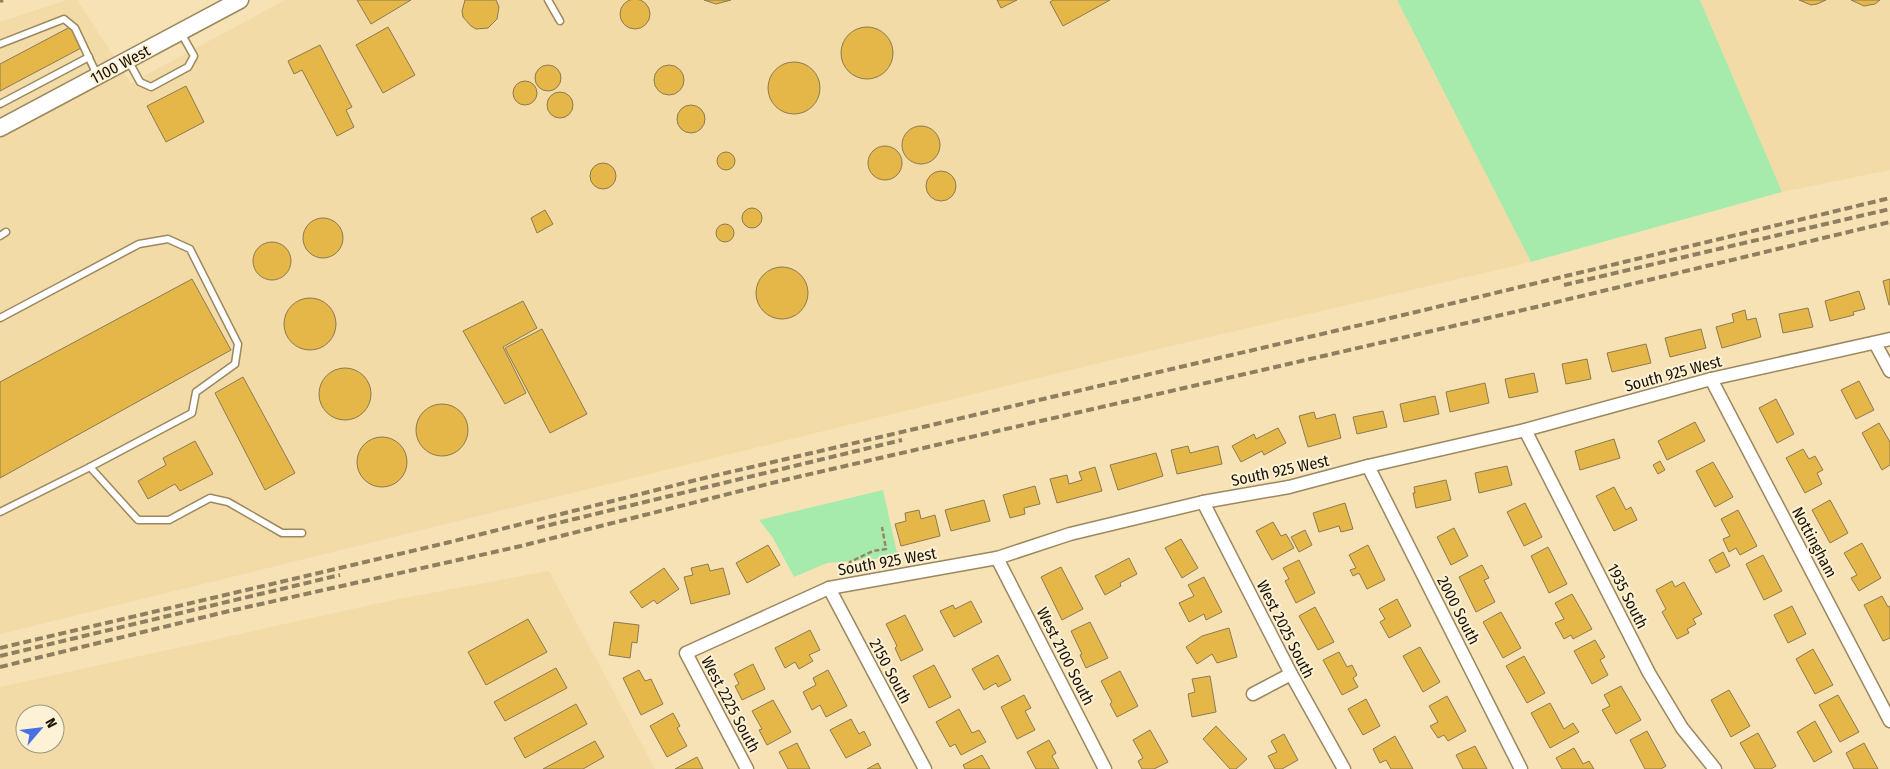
<svg xmlns="http://www.w3.org/2000/svg" width="1890" height="769" viewBox="0 0 1890 769" font-family="'Fira Sans Condensed',sans-serif">
<rect width="100%" height="100%" fill="#f7e2b6"/>
<!-- built -->
<g fill="#f2dba6" fill-rule="evenodd">
<path d="M67,0H77L131,83L285,0H1397L1531,262L1128,356L0,634V22Z"/>
<path d="M1700,0H1890V170L1782,192Z"/>
<path d="M549,571L655,769H0V687L398,599ZM25,714H55V744H25Z"/>
</g>
<!-- green -->
<g fill="#a7ebac">
<path d="M1397,0H1700L1782,192L1531,262Z"/>
<path d="M883,490L898,557L827,563L794,577L773,538L759,520Z"/>
</g>
<!-- building -->
<g fill="#e4b748" stroke="#8c7a50">
<circle cx="635" cy="14" r="15"/>
<path d="M357,0H411L371,24Z"/>
<path d="M465,0H496L499,7L497,19L488,28L476,29L471,26L463,17L462,11Z"/>
<path d="M704,0H731L716,4Z"/>
<path d="M997,0H1017L1001,8Z"/>
<path d="M1053,0H1110L1063,26L1050,2Z"/>
<path d="M1799,0H1826L1817,4L1811,5Z"/>
<path d="M1851,0H1880L1875,4L1864,6Z"/>
<path d="M72,26L83,47L0,91V64Z"/>
<path d="M388,27L415,75L383,93L356,45Z"/>
<circle cx="867" cy="53" r="26"/>
<path d="M320,45L352,107L346,110L354,127L337,136L302,70L294,74L288,61Z"/>
<circle cx="794" cy="88" r="26"/>
<circle cx="669" cy="80" r="15"/>
<circle cx="548" cy="78" r="13"/>
<circle cx="525" cy="93" r="12"/>
<path d="M186,86L204,122L166,142L147,106Z"/>
<circle cx="560" cy="105" r="13"/>
<circle cx="691" cy="119" r="14"/>
<circle cx="921" cy="145" r="19"/>
<circle cx="885" cy="163" r="17"/>
<circle cx="726" cy="161" r="9"/>
<circle cx="603" cy="176" r="13"/>
<circle cx="941" cy="186" r="15"/>
<circle cx="752" cy="218" r="10"/>
<path d="M545,210L553,224L537,233L531,218Z"/>
<circle cx="323" cy="238" r="20"/>
<circle cx="725" cy="233" r="9"/>
<circle cx="272" cy="261" r="19"/>
<circle cx="782" cy="293" r="26"/>
<path d="M192,279L231,350L0,478V382Z"/>
<path d="M1890,279V305H1889L1883,281Z"/>
<path d="M1859,291L1865,309L1853,312L1854,315L1830,321L1825,301Z"/>
<circle cx="310" cy="324" r="26"/>
<path d="M523,301L537,328L503,347L526,393L505,404L463,331Z"/>
<path d="M1808,308L1813,327L1783,333L1779,314Z"/>
<path d="M1745,310L1747,320L1756,318L1761,337L1722,348L1716,327L1734,322L1732,314Z"/>
<path d="M542,329L587,414L550,433L505,348Z"/>
<path d="M1701,329L1706,348L1670,357L1665,338Z"/>
<path d="M1646,344L1651,363L1612,372L1607,353Z"/>
<path d="M1587,359L1591,379L1566,384L1562,364Z"/>
<circle cx="345" cy="394" r="26"/>
<path d="M1534,373L1538,392L1509,398L1505,379Z"/>
<path d="M243,377L295,473L265,490L215,393Z"/>
<path d="M1859,381L1874,410L1856,419L1841,390Z"/>
<path d="M1485,383L1489,403L1450,412L1446,392Z"/>
<path d="M1435,396L1439,414L1404,422L1400,404Z"/>
<path d="M1776,399L1794,434L1777,443L1759,408Z"/>
<circle cx="442" cy="430" r="26"/>
<path d="M1383,411L1387,427L1357,434L1353,417Z"/>
<path d="M1314,412L1316,419L1335,414L1341,438L1308,447L1299,416Z"/>
<path d="M1695,422L1705,441L1667,460L1658,441Z"/>
<path d="M1879,423L1890,442V465L1882,470L1862,433Z"/>
<path d="M1278,428L1286,443L1264,455L1262,451L1241,462L1232,446L1254,434L1256,439Z"/>
<circle cx="382" cy="462" r="25"/>
<path d="M1614,439L1620,458L1580,470L1575,451Z"/>
<path d="M195,441L213,474L180,491L175,484L148,499L138,481L166,465L163,458Z"/>
<path d="M1188,446L1190,453L1218,446L1222,464L1177,474L1171,450Z"/>
<path d="M1803,449L1809,459L1815,456L1823,470L1817,473L1822,484L1805,493L1786,458Z"/>
<path d="M1156,453L1163,476L1118,490L1110,465Z"/>
<path d="M1660,461L1665,470L1658,474L1653,465Z"/>
<path d="M1713,462L1733,497L1715,507L1696,471Z"/>
<path d="M1507,466L1512,485L1479,493L1475,473Z"/>
<path d="M1095,467L1102,491L1057,503L1050,479L1067,475L1069,484L1082,480L1079,472Z"/>
<path d="M1446,480L1451,500L1416,508L1413,493H1415L1414,487Z"/>
<path d="M1035,486L1040,504L1024,508L1025,514L1010,518L1003,495Z"/>
<path d="M1614,487L1626,510L1631,507L1637,520L1614,531L1596,496Z"/>
<path d="M984,500L990,521L951,531L945,510Z"/>
<path d="M1830,500L1848,533L1830,543L1812,510Z"/>
<path d="M1345,503L1353,529L1341,532L1339,526L1319,532L1313,513Z"/>
<path d="M1525,503L1542,537L1524,546L1507,512Z"/>
<path d="M919,510L921,519L935,515L940,536L901,546L895,524L906,521L905,513Z"/>
<path d="M1738,510L1757,546L1740,555L1736,548L1729,552L1723,539L1730,536L1721,519Z"/>
<path d="M1273,522L1281,536L1286,534L1294,548L1272,560L1256,531Z"/>
<path d="M1454,528L1468,556L1451,565L1437,537Z"/>
<path d="M1305,530L1312,545L1299,552L1291,537Z"/>
<path d="M1181,539L1198,568L1182,578L1165,548Z"/>
<path d="M1862,543L1881,578L1859,591L1851,578L1857,575L1844,553Z"/>
<path d="M768,545L780,565L747,583L736,563Z"/>
<path d="M1368,545L1385,580L1367,589L1359,573L1353,576L1350,570L1356,568L1349,555Z"/>
<path d="M1548,547L1567,584L1549,593L1531,556Z"/>
<path d="M1723,552L1730,566L1716,573L1709,560Z"/>
<path d="M1763,555L1782,591L1764,600L1746,564Z"/>
<path d="M1129,558L1137,574L1120,583L1121,586L1105,595L1095,576Z"/>
<path d="M1299,560L1315,593L1296,603L1285,581L1289,579L1283,568Z"/>
<path d="M708,564L710,571L723,568L730,594L691,604L684,577L693,575L691,568Z"/>
<path d="M1482,565L1489,578L1484,580L1495,602L1476,612L1459,577Z"/>
<path d="M1061,567L1083,609L1062,620L1041,577Z"/>
<path d="M664,568L679,589L657,604L654,600L642,608L630,592Z"/>
<path d="M1204,577L1222,612L1206,620L1204,614L1189,622L1179,603L1194,596L1188,585Z"/>
<path d="M1672,581L1675,587L1684,582L1702,614L1693,619L1696,624L1687,629L1689,633L1677,639L1662,612L1666,609L1656,590Z"/>
<path d="M1572,594L1592,629L1573,639L1571,635L1564,639L1555,623L1564,619L1555,603Z"/>
<path d="M1882,596L1888,607L1890,606V638L1883,641L1864,605Z"/>
<path d="M1397,599L1411,626L1389,638L1380,622L1385,619L1379,609Z"/>
<path d="M971,601L982,622L954,637L940,611L953,605L955,609Z"/>
<path d="M1792,606L1806,634L1788,643L1774,615Z"/>
<path d="M1315,607L1334,642L1318,650L1299,616Z"/>
<path d="M1501,612L1521,648L1503,658L1483,622Z"/>
<path d="M905,615L923,650L901,661L895,648L897,646L886,624Z"/>
<path d="M528,619L547,652L486,685L468,652Z"/>
<path d="M614,622L639,625L637,643L632,642L630,658L609,655Z"/>
<path d="M1090,622L1108,658L1086,668L1080,655L1082,654L1071,631Z"/>
<path d="M1229,628L1237,657L1217,663L1212,654L1197,664L1186,647L1202,636Z"/>
<path d="M810,630L820,650L809,655L813,661L799,669L795,662L785,668L775,648Z"/>
<path d="M1595,640L1605,657L1600,660L1608,675L1592,684L1574,651Z"/>
<path d="M1420,647L1440,682L1423,692L1403,656Z"/>
<path d="M1813,649L1833,685L1815,694L1796,659Z"/>
<path d="M1339,652L1347,667L1352,665L1357,675L1353,678L1358,687L1342,695L1323,660Z"/>
<path d="M998,655L1011,680L998,687L996,683L984,690L972,669Z"/>
<path d="M1524,656L1545,693L1527,703L1506,666Z"/>
<path d="M753,664L765,689L742,700L735,686L739,684L734,674Z"/>
<path d="M934,665L951,697L929,708L913,676Z"/>
<path d="M556,668L567,688L505,721L494,702Z"/>
<path d="M639,670L645,681L651,679L663,704L641,715L623,678Z"/>
<path d="M828,670L847,706L826,717L820,705L812,710L803,692L816,685L813,678Z"/>
<path d="M1120,671L1138,706L1117,717L1110,704L1112,702L1101,681Z"/>
<path d="M1210,676L1216,712L1192,717L1188,694L1195,692L1192,679Z"/>
<path d="M1621,686L1641,720L1616,734L1602,710L1610,706L1604,695Z"/>
<path d="M1729,690L1750,726L1731,737L1711,700Z"/>
<path d="M1024,695L1031,708L1025,711L1035,730L1017,739L1001,707Z"/>
<path d="M1838,695L1859,732L1840,742L1819,705Z"/>
<path d="M1447,696L1466,731L1448,741L1444,735L1438,738L1430,726L1438,722L1429,706Z"/>
<path d="M1366,699L1380,726L1363,735L1348,709Z"/>
<path d="M773,700L791,732L767,745L759,730L762,729L752,711Z"/>
<path d="M1550,703L1564,729L1573,723L1579,732L1550,748L1531,713Z"/>
<path d="M576,704L587,724L525,758L514,738Z"/>
<path d="M959,709L972,733L979,730L986,742L961,755L955,744L950,747L936,722Z"/>
<path d="M673,713L680,726L677,728L687,746L667,757L650,726Z"/>
<path d="M851,719L859,734L864,731L871,745L846,758L830,730Z"/>
<path d="M1815,721L1832,752L1814,762L1797,732Z"/>
<path d="M1216,726L1247,759L1236,769H1230L1203,739Z"/>
<path d="M1150,730L1168,762L1154,769H1142L1138,761L1143,758L1133,740Z"/>
<path d="M1647,731L1666,766L1661,769H1645L1630,740Z"/>
<path d="M1758,733L1776,766L1771,769H1755L1740,743Z"/>
<path d="M1284,734L1298,760L1282,769H1275L1268,756L1277,752L1271,741Z"/>
<path d="M1395,736L1413,769H1391L1386,760L1380,763L1373,749Z"/>
<path d="M1049,740L1056,753L1052,756L1059,769H1036L1027,752Z"/>
<path d="M595,741L604,757L583,769H543Z"/>
<path d="M797,743L810,769H788L779,752Z"/>
<path d="M1864,743L1878,769H1854L1846,753Z"/>
<path d="M1475,746L1487,769H1463L1456,755Z"/>
<path d="M1574,748L1583,764L1589,761L1594,769H1562L1556,758Z"/>
<path d="M982,755L990,769H965L963,765Z"/>
<path d="M697,757L703,769H675Z"/>
<path d="M878,763L881,769H867Z"/>
</g>
<g fill="none" stroke-linecap="round" stroke-linejoin="round">
<defs>
<g id="service">
<path d="M548,0L560,21"/>
<path d="M0,44L64,19L75,28L97,75"/>
<path d="M128,60L140,82L151,87L188,67L194,56L181,33"/>
<path d="M0,104L89,57"/>
<path d="M0,236L6,232"/>
<path d="M0,318L139,244L168,239L190,249L238,344L235,364L196,392L192,413L90,467L138,520H169L210,498L228,502L282,533H302"/>
<path d="M0,512L90,467"/>
</g>
<g id="minor">
<path d="M1875,343L1890,371"/>
<path d="M1711,379L1890,721"/>
<path d="M1525,430L1649,673L1682,728L1715,769"/>
<path d="M1368,466L1521,769"/>
<path d="M1203,502L1291,674L1344,769"/>
<path d="M997,558L1105,769"/>
<path d="M829,588L925,769"/>
<path d="M1253,694L1291,674"/>
<path d="M747,769L686,653L829,588L997,558L1070,534L1203,502L1289,487L1368,466L1525,430L1711,379L1890,339"/>
</g>
<path id="tertiary" d="M0,128L240,0"/>
</defs>
<!-- service casing -->
<use href="#service" stroke="#9b885e" stroke-width="9"/>
<!-- minor casing -->
<use href="#minor" stroke="#9b885e" stroke-width="15"/>
<!-- tertiary casing -->
<use href="#tertiary" stroke="#9b885e" stroke-width="19"/>
<!-- path -->
<path stroke="#968768" stroke-width="2.5" stroke-dasharray="5 2.5" stroke-linecap="butt" d="M849,565L850,562L873,551L886,549L882,527"/>
<!-- service -->
<use href="#service" stroke="#fff" stroke-width="6"/>
<!-- minor -->
<use href="#minor" stroke="#fff" stroke-width="12"/>
<!-- tertiary -->
<use href="#tertiary" stroke="#fff" stroke-width="16"/>
<!-- rail -->
<g stroke="#8e7f61" stroke-width="4" stroke-dasharray="8 4" stroke-linecap="butt">
<path d="M0,1L3,0"/>
<path d="M1564,285L1890,209"/>
<path d="M537,528L902,440"/>
<path d="M0,648L450,542L696,480L1416,312L1890,198"/>
<path d="M0,656L340,575"/>
<path d="M0,667L225,612L521,546L780,481L1536,307L1890,222"/>
</g>
</g>
<g text-anchor="middle" stroke-width="4" stroke-linejoin="round" paint-order="stroke">
<!-- street labels -->
<g font-size="16" fill="#191103" stroke="#fdf1d6">
<text transform="translate(120 64) rotate(-28)" y="6">1100 West</text>
<text transform="translate(1673 373) rotate(-15)" y="6">South 925 West</text>
<text transform="translate(1280 470) rotate(-12)" y="6">South 925 West</text>
<text transform="translate(1815 542) rotate(62)" y="6">Nottingham</text>
<text transform="translate(887 561) rotate(-10)" y="6">South 925 West</text>
<text transform="translate(1628 596) rotate(63)" y="6">1935 South</text>
<text transform="translate(1459 610) rotate(63)" y="6">2000 South</text>
<text transform="translate(1286 629) rotate(63)" y="6">West 2025 South</text>
<text transform="translate(1066 656) rotate(63)" y="6">West 2100 South</text>
<text transform="translate(891 671) rotate(62)" y="6">2150 South</text>
<text transform="translate(731 704) rotate(62)" y="6">West 2225 South</text>
</g>
</g>
<!-- north arrow -->
<g transform="translate(40 729) rotate(62)"><circle r="24" fill="#fdf1d6" stroke="#a29782"/>
<path d="M0-4L9 19L0 12L-9 19Z" fill="#4870e3"/>
<text y="-8" font-size="14" font-weight="bold" text-anchor="middle" fill="#191103">N</text>
</g>
</svg>
